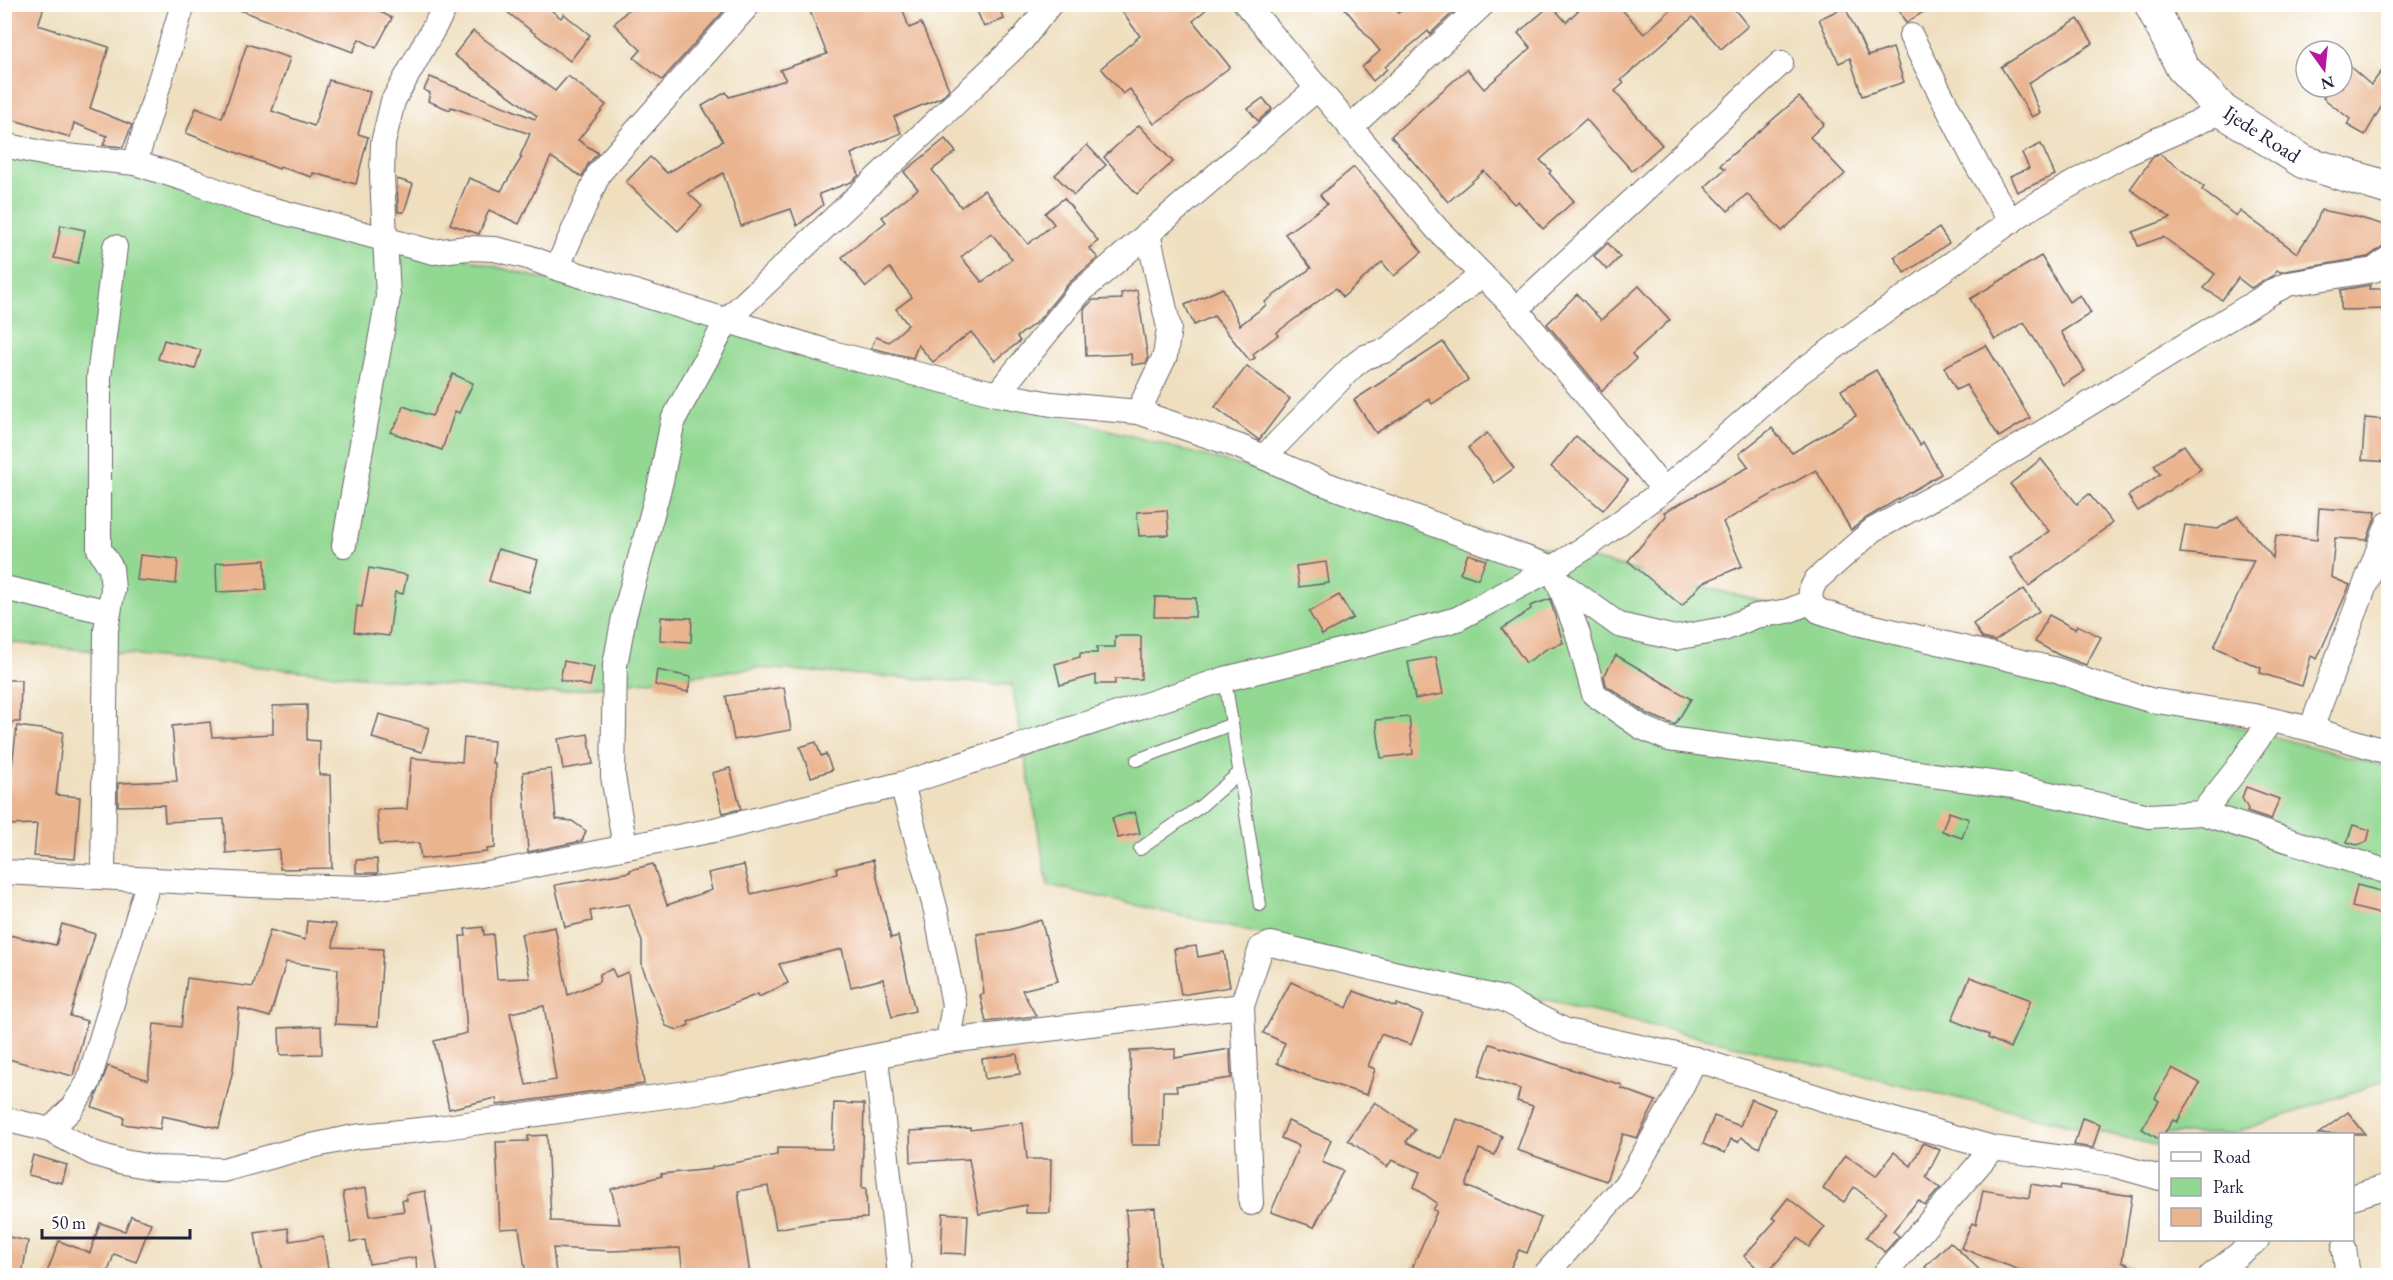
<svg xmlns="http://www.w3.org/2000/svg" width="2393" height="1280" viewBox="0 0 2393 1280" font-family="'EB Garamond',serif">
<rect width="100%" height="100%" fill="#fff"/>
<filter id="ink" filterUnits="userSpaceOnUse"><feTurbulence type="fractalNoise" baseFrequency=".0167" numOctaves="2"/><feDisplacementMap in="SourceGraphic" scale="12" xChannelSelector="R" yChannelSelector="G"/><feConvolveMatrix kernelMatrix="1 2 1 2 8 2 1 2 1" color-interpolation-filters="sRGB"/></filter>
<filter id="wash" filterUnits="userSpaceOnUse"><feTurbulence type="fractalNoise" baseFrequency=".008" numOctaves="4" result="noise"/><feDisplacementMap in="SourceGraphic" scale="24" xChannelSelector="R" yChannelSelector="G"/><feGaussianBlur stdDeviation="1.35" result="paint"/><feColorMatrix in="noise" values="0 0 0 0 0 0 0 0 0 0 0 0 0 0 0 0 0 1.4 0 .05"/><feComposite in="paint" operator="in"/></filter>
<g filter="url(#wash)">
<rect width="100%" height="100%" fill="#efdfbf"/>
<!-- green -->
<path fill="#92d892" stroke="#5a7d66" stroke-width="1.5" d="M4,137L960,389L1468,528L1860,626L2388,767V1080L2231,1134H2160V1146L1506,991L1048,885L1012,685L757,668L538,694L5,642Z"/>
<g id="blocks">
<!-- building -->
<g fill="#eab48f" fill-rule="evenodd">
<path d="M12,4H45L38,25L109,47L90,108L132,125L123,147L103,145L107,136L74,123L70,137L4,117V28Z"/>
<path d="M229,4H366L392,18L376,48L359,39L353,52L229,6Z"/>
<path d="M497,4H543L561,18L564,14L590,35L570,61Z"/>
<path d="M634,4H730L662,80L634,58L641,50L614,24Z"/>
<path d="M807,4H901L909,28L921,23L949,89L942,97L894,117L901,133L851,154L859,175L851,182L819,194L823,205L797,226L791,209L741,226L723,173L688,193L702,206L678,231L626,182L650,157L667,173L723,141L702,106L726,92L729,97L786,80L780,70L827,54Z"/>
<path d="M974,4H997L1004,19L984,27Z"/>
<path d="M1116,4H1212L1193,21L1230,67L1184,103L1154,124L1130,89L1123,94L1101,68L1140,36Z"/>
<path d="M1341,4H1391L1398,13L1407,4H1462L1430,34L1428,31L1385,67L1387,69L1373,81L1362,67L1380,51Z"/>
<path d="M1585,4H1617L1644,34L1677,4H1730L1748,26L1721,49L1693,17L1621,80L1624,83L1615,91L1662,145L1632,171L1586,119L1540,160L1551,171L1549,173L1574,201L1543,229L1518,201L1514,204L1484,171L1448,202L1391,136L1467,69L1484,89L1531,48L1518,33L1551,5L1566,22Z"/>
<path d="M1895,4H1936L1906,23Z"/>
<path d="M1845,7L1868,56L1893,48L1904,82L1862,96L1850,58L1839,63L1819,19Z"/>
<path d="M2078,19L2093,43L2028,83L2040,113L2032,117L2001,67Z"/>
<path d="M473,31L555,91L568,76L606,105L578,140L598,153L588,164L582,177L551,157L519,224L489,210L479,234L450,224L469,178L501,191L522,157L520,156L530,134L451,107L450,110L428,101L430,93L424,90L430,77L535,119L537,116L454,55Z"/>
<path d="M247,44L290,58L272,111L314,126L329,80L370,92L358,134L368,137L356,184L313,173L312,177L280,167L279,169L186,133L196,108L222,118Z"/>
<path d="M2388,63V95L2365,135L2347,125L2350,119L2323,98L2332,87H2342V74L2349,66L2371,85Z"/>
<path d="M1799,97L1824,124L1810,137L1845,174L1782,231L1747,194L1728,211L1705,187L1725,169L1720,165Z"/>
<path d="M1263,98L1272,109L1258,121L1248,109Z"/>
<path d="M1139,125L1173,162L1137,194L1104,157Z"/>
<path d="M945,139L956,152L932,170L961,207L984,190L1028,244L1054,224L1045,213L1064,198L1098,241L1089,248L1098,258L1068,284L1038,321L1017,337L1020,341L995,361L971,332L933,362L918,345L913,358L871,348L876,337L889,342L908,325L896,309L912,297L890,268L866,287L842,257L886,222L882,217L918,189L904,172ZM991,233L1012,259L982,282L961,257Z"/>
<path d="M2041,144L2055,175L2017,192L2010,176L2029,168L2022,153Z"/>
<path d="M1087,145L1106,165L1074,195L1055,175Z"/>
<path d="M2160,154L2204,187L2202,190L2236,216L2240,211L2297,253L2315,226L2321,210L2357,217L2388,226L2383,246L2368,257L2280,272L2277,270L2274,275L2251,288L2238,278L2222,300L2204,288L2215,274L2163,237L2138,246L2133,232L2171,218L2130,189L2153,157Z"/>
<path d="M1354,167L1422,252L1394,276L1382,262L1343,297L1336,288L1276,333L1278,335L1253,354L1255,358L1250,361L1214,316L1194,325L1185,305L1223,288L1240,325L1266,305L1265,302L1311,268L1285,234L1327,204L1320,195Z"/>
<path d="M397,179L413,184L404,212H398Z"/>
<path d="M61,225L85,230L78,263L54,258Z"/>
<path d="M1939,228L1949,243L1905,273L1894,257Z"/>
<path d="M1608,243L1620,257L1607,270L1594,256Z"/>
<path d="M2041,256L2069,302L2080,295L2091,313L2061,332L2085,371L2063,385L2024,322L1995,340L1970,299Z"/>
<path d="M2370,285L2369,289H2388V309L2341,310V290Z"/>
<path d="M1639,286L1670,320L1632,354L1636,359L1602,391L1547,324L1577,294L1601,320Z"/>
<path d="M1137,290L1148,359L1146,363L1132,365L1131,354L1086,356L1084,309L1093,300L1122,299L1121,293Z"/>
<path d="M164,340L201,350L195,369L158,359Z"/>
<path d="M1443,342L1468,380L1432,404L1429,399L1376,433L1354,400Z"/>
<path d="M1986,345L2030,418L1999,437L1966,385L1956,390L1944,367Z"/>
<path d="M1247,366L1290,399L1259,440L1215,407Z"/>
<path d="M1876,370L1920,445L1923,442L1941,474L1866,518L1851,530L1816,470L1723,522L1742,566L1702,583L1682,606L1628,561L1666,516L1664,512L1749,467L1739,454L1772,428L1792,453L1856,416L1841,390Z"/>
<path d="M453,374L473,383L459,413L455,411L442,450L390,432L398,421L403,406L432,416Z"/>
<path d="M2365,418L2388,420V462L2362,460Z"/>
<path d="M1487,433L1514,468L1494,483L1468,448Z"/>
<path d="M1576,436L1628,480L1603,510L1551,467Z"/>
<path d="M2184,445L2201,469L2138,511L2128,496L2160,474L2154,465Z"/>
<path d="M2041,459L2077,504L2089,494L2112,523L2029,586L2010,558L2049,531L2010,484Z"/>
<path d="M2319,508L2376,512L2375,518L2367,540L2335,538L2331,577L2350,585L2317,659L2311,656L2302,686L2260,673L2261,668L2214,647L2254,560L2180,553L2185,525L2218,529L2238,516L2273,558L2276,535L2317,540Z"/>
<path d="M1167,510L1169,535L1139,536L1137,512Z"/>
<path d="M498,549L538,560L529,592L489,581Z"/>
<path d="M1468,554L1486,560L1478,579L1460,573Z"/>
<path d="M140,555L178,559L176,584L137,580Z"/>
<path d="M265,560L266,590L217,592L216,563Z"/>
<path d="M1326,562L1329,583L1299,587L1296,566Z"/>
<path d="M369,568L407,575L403,594L395,592L389,636L354,632L357,606L362,607Z"/>
<path d="M2024,589L2039,611L1995,641L1982,638L1973,624Z"/>
<path d="M1339,595L1353,618L1322,635L1309,612Z"/>
<path d="M1155,597L1196,598L1195,617H1154Z"/>
<path d="M1550,599L1563,643L1548,648L1526,663L1502,629L1531,609L1530,606Z"/>
<path d="M2049,615L2075,629L2077,625L2101,637L2086,665L2059,655L2035,642Z"/>
<path d="M661,617L692,618L691,642L660,640Z"/>
<path d="M1115,636H1141V679H1115V684H1096V675L1060,685L1055,664L1080,657V653H1097V647H1115Z"/>
<path d="M1616,655L1691,699L1675,725L1648,714L1606,685L1604,676Z"/>
<path d="M1436,657L1443,694L1415,699L1408,662Z"/>
<path d="M564,661L594,667L590,686L560,680Z"/>
<path d="M657,670L691,677L688,692L655,685Z"/>
<path d="M4,680H21L20,722H4Z"/>
<path d="M784,687L791,730L734,740L726,696Z"/>
<path d="M307,705V740L320,741L319,775H330L332,868L280,869L279,849L226,853L224,819L165,822L164,805L118,806V783L177,781L172,726L210,722L212,737L273,734V706Z"/>
<path d="M379,714L429,728L422,752L372,738Z"/>
<path d="M1409,717L1413,754L1381,758L1376,720Z"/>
<path d="M17,726L63,732L56,795L80,797L75,859L34,856L37,824L4,825V789H9Z"/>
<path d="M588,734L593,764L563,769L558,739Z"/>
<path d="M464,738L494,741L492,763H495V848L487,849V852L421,859L419,843L379,845L377,810L407,809L411,758L462,762Z"/>
<path d="M816,742L821,756L826,754L832,770L811,777L800,747Z"/>
<path d="M730,768L741,809L723,813L712,773Z"/>
<path d="M551,769L556,819L572,821L586,831L582,841L528,852L523,772Z"/>
<path d="M2246,787L2279,799L2271,820L2247,812L2248,809L2242,798Z"/>
<path d="M1135,812L1140,833L1118,838L1112,818Z"/>
<path d="M1949,812L1969,819L1962,838L1942,831Z"/>
<path d="M2353,825L2370,830L2367,842L2357,845L2347,842Z"/>
<path d="M377,859L378,873H356V860Z"/>
<path d="M873,860L891,938L898,936L915,1011L892,1017L883,979L851,987L842,949L779,964L788,983L759,997L758,994L688,1022L689,1025L678,1030L666,1026L642,966V942L629,904L590,911L592,921L565,927L555,885L630,872V870L653,864L667,905L712,890L708,873L744,865L751,894L837,874L836,868Z"/>
<path d="M2357,885L2388,893V916L2352,907Z"/>
<path d="M1041,920L1058,981L1022,990L1036,1016L986,1022L980,995L984,994L977,934L1009,930Z"/>
<path d="M307,921L336,924L333,947L383,949L378,1026L335,1024L338,969L286,962L270,1017L239,1008L233,1070L219,1128L162,1116L160,1129L123,1124L124,1117L92,1107L108,1066L148,1080L154,1024L181,1027L187,978L253,987L270,930L305,940Z"/>
<path d="M62,924L95,934L70,1016L87,1021L73,1076L4,1058V934L56,945Z"/>
<path d="M483,927L484,935L493,934L497,979L530,978L521,934L555,927L568,995L599,982L600,974L612,969L616,977L628,972L644,1084L497,1105L496,1098L449,1109L434,1041L467,1033L460,936H466L465,929ZM544,1006L556,1080L526,1085L510,1013Z"/>
<path d="M1196,946L1198,957L1224,952L1230,987L1181,995L1174,949Z"/>
<path d="M1970,977L2031,1000L2010,1048L1988,1038L1989,1035L1952,1020Z"/>
<path d="M1291,982L1347,1008L1354,991L1396,1007L1397,1004L1423,1014L1411,1045L1381,1034L1368,1066L1375,1069L1367,1095L1307,1076L1277,1063L1285,1043L1263,1033Z"/>
<path d="M321,1026L322,1054L280,1055L279,1028Z"/>
<path d="M1490,1044L1622,1085L1621,1088L1656,1101L1637,1138L1623,1134L1606,1181L1517,1150L1533,1106L1517,1101L1520,1089L1479,1076Z"/>
<path d="M1175,1049V1058L1230,1049L1231,1078L1176,1086L1177,1091H1163L1162,1145H1132L1130,1051Z"/>
<path d="M1017,1054L1020,1074L985,1079L982,1059Z"/>
<path d="M2172,1068L2200,1083L2177,1122L2173,1120L2164,1134H2160V1140L2142,1129L2159,1101L2155,1098Z"/>
<path d="M1751,1099L1775,1109L1759,1148L1741,1137L1738,1142L1731,1139L1725,1153L1703,1144L1714,1116L1740,1126Z"/>
<path d="M1375,1102L1415,1130L1406,1142L1443,1159L1457,1119L1502,1136L1495,1155L1479,1149L1466,1186L1541,1218L1527,1253L1519,1250L1507,1275H1409L1437,1211L1433,1210L1437,1203L1414,1187L1420,1172L1392,1160L1387,1167L1348,1140Z"/>
<path d="M834,1103L864,1104L862,1188H866L867,1218L822,1221L776,1229L768,1186L738,1191L750,1275H683L680,1248L611,1251L553,1248L556,1273L526,1275L519,1228L500,1229L496,1142L528,1141V1136L547,1135L551,1221L620,1224L611,1189L662,1176L661,1174L712,1169V1167L777,1155V1148L832,1149Z"/>
<path d="M2348,1112L2365,1134H2318Z"/>
<path d="M2082,1118L2100,1124L2093,1148L2074,1145Z"/>
<path d="M1288,1121L1331,1140L1322,1162L1343,1171L1314,1227L1271,1212L1299,1146L1281,1138Z"/>
<path d="M1023,1123L1027,1159H1051L1050,1213H1026V1205L979,1214L969,1159L911,1162L910,1131L970,1128V1130Z"/>
<path d="M1923,1143L1940,1150L1926,1177L1940,1188L1925,1205L1918,1200L1893,1231L1899,1236L1885,1252L1866,1237L1886,1212L1854,1187L1844,1202L1823,1189L1845,1155L1876,1176L1894,1152L1911,1166Z"/>
<path d="M33,1155L67,1165L62,1183L28,1175Z"/>
<path d="M2031,1184L2060,1189L2061,1185L2132,1196L2122,1262L2154,1275H2033L1961,1248L1972,1223L1976,1225L1983,1190L2029,1198Z"/>
<path d="M366,1188L370,1216L404,1211L402,1200H407L406,1194L425,1191L438,1275H417L416,1257L369,1264L365,1240L351,1242L343,1192Z"/>
<path d="M1788,1198L1825,1227L1809,1247L1798,1238L1765,1275L1744,1256L1776,1220L1772,1218Z"/>
<path d="M1155,1208L1160,1275H1130L1126,1210Z"/>
<path d="M943,1213L968,1215L966,1254L941,1253Z"/>
<path d="M131,1216L151,1223L136,1262L114,1254L107,1275H46L59,1241L90,1253L100,1223L125,1231Z"/>
<path d="M288,1228L290,1241L323,1236L328,1269L295,1275H262L255,1233Z"/>
<path d="M4,1236L28,1241L22,1274L4,1271Z"/>
<path d="M1950,1242L1985,1275H1934L1925,1267Z"/>
</g>
</g>
</g>
<g filter="url(#ink)">
<use href="#blocks" fill-opacity="0" stroke="#6a6469" stroke-width="1.5"/>
<g fill="none" stroke-linecap="round" stroke-linejoin="round">
<defs>
<g id="service">
<path d="M1225,679L1260,905"/>
<path d="M1137,760L1232,724"/>
<path d="M1140,849L1201,806L1240,772"/>
</g>
<g id="minor">
<path d="M1246,4L1437,229L1516,309L1664,490"/>
<path d="M1911,36L1977,165L2011,222"/>
<path d="M1350,128L1483,4"/>
<path d="M4,145L47,154L135,163L195,182L248,203L433,252L467,248L495,249L528,257L557,268L832,353L997,394L1051,404L1138,412L1238,446L1320,482L1553,568L1577,631L1594,694L1641,727L1669,739L2013,786L2149,816L2202,813L2388,872"/>
<path d="M135,163L183,4"/>
<path d="M557,268L599,173L749,4"/>
<path d="M1516,309L1781,63"/>
<path d="M997,394L1079,293L1318,88"/>
<path d="M1138,412L1165,356L1169,328L1148,233"/>
<path d="M1264,457L1352,367L1365,357L1387,350L1482,275"/>
<path d="M344,545L388,297L382,176L383,143L393,101L447,4"/>
<path d="M1558,581L1619,625L1675,638L1724,629L1756,616L1788,611L1810,602"/>
<path d="M4,588L109,612"/>
<path d="M1810,602L1811,590L1816,580L1873,530L1958,484L2272,292L2288,284L2374,270L2388,259"/>
<path d="M1810,602L1819,611L1857,623L2057,670L2092,683L2150,700L2254,716L2311,729L2388,752"/>
<path d="M2311,729L2388,524"/>
<path d="M2202,813L2236,770L2271,720"/>
<path d="M625,847L613,776L615,665L624,617L661,481L673,420L728,319L1022,40L1050,4"/>
<path d="M4,872L250,885L368,888L483,875L714,830L902,784L1225,679L1361,646L1457,619L1553,568L1588,546L1664,490L1799,373L2028,209L2121,156L2223,111"/>
<path d="M103,877L106,630L113,589L111,568L99,549V377L115,247"/>
<path d="M948,1041L1242,1006"/>
<path d="M876,1057L900,1276"/>
<path d="M4,1119L50,1130L93,1153L119,1161L156,1168L223,1170L302,1148L354,1137L438,1128L722,1088L948,1041L954,1005L936,911L902,784"/>
<path d="M50,1130L71,1109L88,1083L149,880"/>
<path d="M2352,1197L2388,1186"/>
<path d="M1251,1203L1242,1006L1261,948L1271,944L1503,999L1566,1031L1695,1059L1855,1109L1993,1148L2114,1165L2160,1178"/>
<path d="M2344,1248L2348,1276"/>
<path d="M1544,1276L1628,1182L1676,1098L1695,1059"/>
<path d="M1883,1276L1993,1148"/>
<path d="M2211,1276L2257,1240"/>
</g>
<path id="secondary" d="M2151,4L2182,67L2223,111L2304,162L2388,188"/>
</defs>
<!-- service casing -->
<use href="#service" stroke="#6a6469" stroke-width="14"/>
<!-- minor casing -->
<use href="#minor" stroke="#6a6469" stroke-width="26"/>
<!-- secondary casing -->
<use href="#secondary" stroke="#6a6469" stroke-width="35"/>
<!-- service -->
<use href="#service" stroke="#fff" stroke-width="12"/>
<!-- minor -->
<use href="#minor" stroke="#fff" stroke-width="24"/>
<!-- secondary -->
<use href="#secondary" stroke="#fff" stroke-width="33"/>
</g>
</g>
<g text-anchor="middle" stroke-width="4.5" stroke-linejoin="round" paint-order="stroke">
<!-- street labels -->
<g font-size="21" fill="#22223b" stroke="#fff">
<text transform="translate(2262 134) rotate(33)" y="7">Ijede Road</text>
</g>
</g>
<!-- margin -->
<rect width="2393" height="1280" fill="none" stroke="#fff" stroke-width="24"/>
<!-- legend -->
<rect x="2159" y="1133" width="195" height="108" fill="#ffffff" stroke="#a7a7b1" stroke-width="1.5"/>
<rect x="2171" y="1152" width="30" height="9" fill="#ffffff" stroke="#a7a7b1" stroke-width="1.5"/>
<text x="2213" y="1163" font-size="18" fill="#22223b">Road</text>
<rect x="2171" y="1178" width="30" height="18" fill="#92d892" stroke="#a7a7b1" stroke-width="1.5"/>
<text x="2213" y="1193" font-size="18" fill="#22223b">Park</text>
<rect x="2171" y="1208" width="30" height="18" fill="#eab48f" stroke="#a7a7b1" stroke-width="1.5"/>
<text x="2213" y="1223" font-size="18" fill="#22223b">Building</text>
<!-- north arrow -->
<g transform="translate(2324 69) rotate(165)"><circle r="28" fill="#ffffff" stroke="#a7a7b1" stroke-width="1.5"/>
<path d="M0-4.5L10 22L0 15L-10 22Z" fill="#b5179e"/>
<text y="-9" font-size="16" font-weight="bold" text-anchor="middle" fill="#22223b">N</text>
</g>
<!-- scale -->
<path d="M42 1229v9h148v-9" fill="none" stroke="#22223b" stroke-width="3"/>
<text x="51" y="1229" font-size="18" fill="#22223b" stroke="#ffffff" stroke-width="4.5" paint-order="stroke">50 m</text>
</svg>
